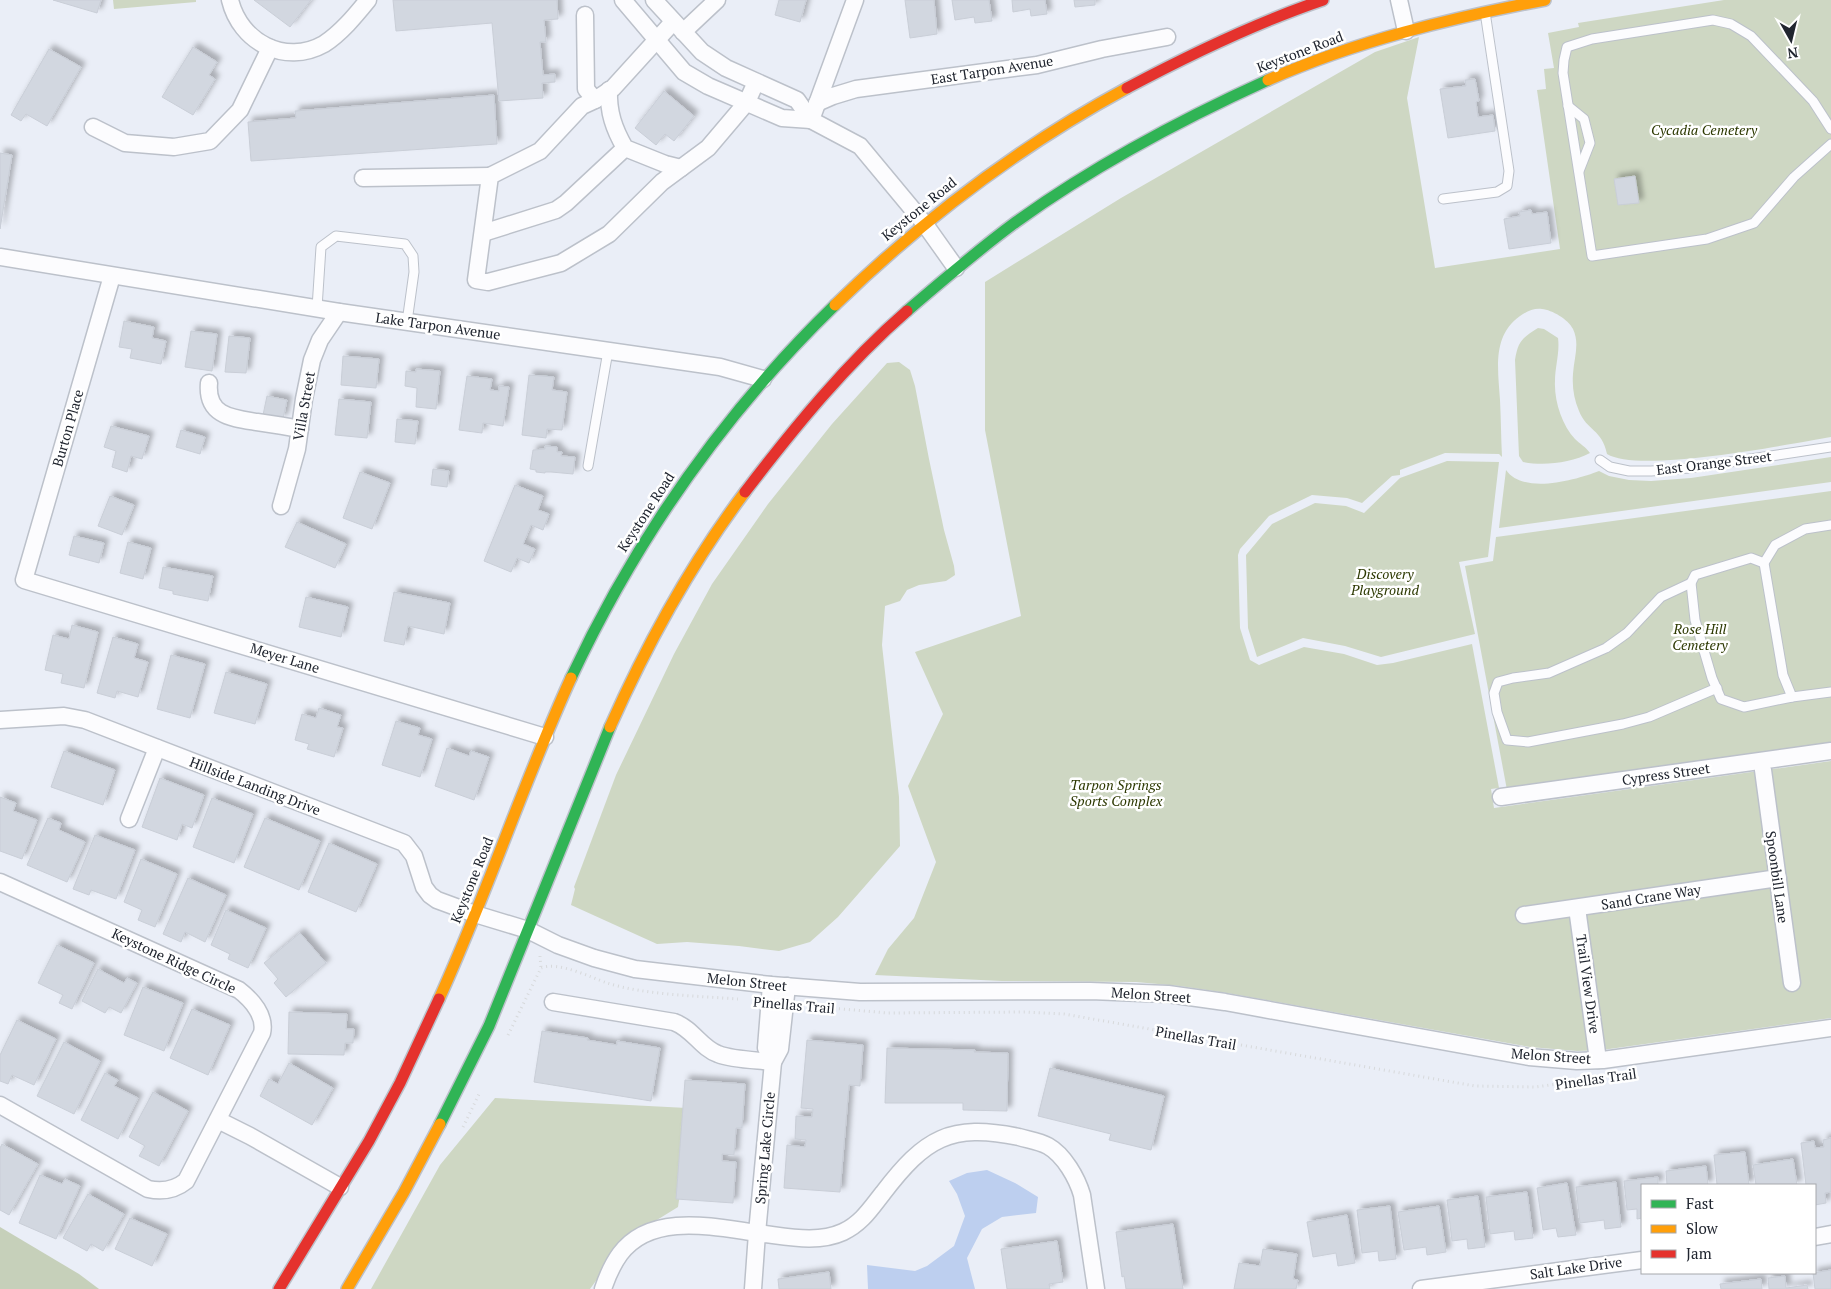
<svg xmlns="http://www.w3.org/2000/svg" width="1831" height="1289" viewBox="0 0 1831 1289" font-family="'PT Serif',serif">
<defs>
<filter id="shadow"><feDropShadow dx="4.5" dy="-4.5" stdDeviation="2.5" flood-color="#0004"/></filter>
</defs>
<rect width="100%" height="100%" fill="#eaeef7"/>
<!-- green -->
<g fill="#ced7c3">
<path d="M113,0H196V2L114,9Z"/>
<path d="M1724,0H1831V437C1789,444 1639,474 1607,454C1602,429 1587,431 1579,411C1574,399 1572,387 1573,374C1574,358 1580,344 1573,329C1568,319 1552,310 1542,309C1534,308 1527,311 1520,316C1492,336 1498,369 1500,400C1501,419 1501,438 1502,457L1499,454L1445,453L1400,470V475L1392,476L1362,503L1347,498L1312,495L1269,516L1240,549L1238,555L1240,628L1250,660L1259,665L1304,647L1344,654L1377,665L1393,663L1472,644L1499,788L1491,789L1494,808L1831,761V1018L1602,1050L1577,1051L1530,1047L1227,993L1180,986L1136,982L1002,981L875,975L888,949L914,918L936,862L908,786L943,714L915,652L1021,616L985,430V282L1121,198L1375,52L1419,37L1407,98L1435,268L1560,249L1537,90L1546,89L1544,69L1554,68L1548,33L1579,27L1578,23Z"/>
<path d="M1538,328L1544,329L1558,338C1560,352 1555,367 1555,381C1554,401 1562,425 1575,439C1580,444 1586,447 1590,453C1571,463 1544,466 1523,462L1519,456L1515,360C1518,341 1522,338 1538,328Z"/>
<path d="M899,362L910,370L915,386L929,459L944,530L954,566L955,575L946,581L919,585L907,590L900,601L885,606L882,645L899,797L900,846L838,917L819,934L810,942L779,951L739,946L687,942L657,944L571,905L575,889L574,887L616,775L674,654L712,584L768,504L832,424L887,363Z"/>
<path d="M1831,457V482L1499,528L1506,470C1523,495 1576,480 1599,471L1609,476L1629,480L1651,481L1691,478Z"/>
<path d="M1447,461L1499,462L1488,557L1459,562L1475,634L1381,657L1345,646L1303,638L1257,657L1248,628L1246,555L1272,524L1315,503L1346,506L1364,513L1400,478Z"/>
<path d="M1831,491V748L1507,790L1465,566L1493,561L1496,537Z"/>
<path d="M495,1098L687,1108V1146L678,1207L626,1239L590,1289H371L440,1165Z"/>
</g>
<!-- forest -->
<path fill="#c6d0ba" d="M0,1227L79,1274L99,1289H0Z"/>
<!-- water -->
<path fill="#bdcfef" d="M987,1170L1015,1183L1038,1197L1036,1213L1002,1217L982,1229L967,1258L975,1289H868L867,1265L915,1271L927,1266L954,1246L965,1216L957,1194L949,1181L967,1173Z"/>
<!-- building -->
<g fill="#d2d7e0" stroke="#c9ced7" filter="url(#shadow)">
<path d="M53,0H101L97,13Z"/>
<path d="M254,0H311L290,27Z"/>
<path d="M393,0H557L558,19L544,20L546,42H540L543,75L555,74V82L542,83L543,98L499,101L492,23L396,31Z"/>
<path d="M779,0H806L800,22L775,15Z"/>
<path d="M905,0H934L937,34L910,38Z"/>
<path d="M952,0H989L992,21L975,23L974,17L955,20Z"/>
<path d="M1012,0H1045L1047,14L1031,16L1030,9L1013,12Z"/>
<path d="M1074,0H1095V5L1075,7Z"/>
<path d="M193,47L217,62L209,75L215,79L193,115L162,97Z"/>
<path d="M49,49L81,67L47,126L26,114L21,121L11,115Z"/>
<path d="M1475,79L1479,101L1476,102L1478,117L1493,115L1495,131L1448,138L1440,89L1466,86L1465,80Z"/>
<path d="M664,91L694,116L674,141L665,134L656,145L635,128Z"/>
<path d="M494,95L497,144L251,161L248,122L296,118L295,111Z"/>
<path d="M0,153L12,155L0,229Z"/>
<path d="M1635,176L1639,203L1618,205L1614,179Z"/>
<path d="M1531,210L1532,214L1547,212L1551,243L1509,249L1504,219L1520,216L1519,212Z"/>
<path d="M124,321L154,327L152,338L166,341L161,364L130,358L132,349L119,347Z"/>
<path d="M191,331L217,334L212,371L185,367Z"/>
<path d="M229,336L250,338L246,373L225,372Z"/>
<path d="M343,356L379,359L376,388L341,385Z"/>
<path d="M416,369L440,371L436,409L416,407L417,388L405,386L406,371L416,372Z"/>
<path d="M529,375L554,377L552,390L567,392L562,430L547,429L546,438L522,435Z"/>
<path d="M467,376L492,379L490,390L499,391V386L509,387L503,426L483,423L482,433L459,430Z"/>
<path d="M267,396L287,400L283,419L263,415Z"/>
<path d="M339,399L371,402L367,438L335,435Z"/>
<path d="M397,419L418,421L415,444L395,442Z"/>
<path d="M111,426L149,436L142,459L131,456L127,472L112,467L116,451L104,447Z"/>
<path d="M181,430L205,437L200,454L176,447Z"/>
<path d="M545,446L557,447V452H562L561,456L575,457L573,474L551,472H545V473L536,472V470L530,469L533,450L545,449Z"/>
<path d="M433,469L449,471L447,487L431,485Z"/>
<path d="M360,472L390,483L372,529L343,518Z"/>
<path d="M515,485L543,496L538,510L549,514L543,530L531,525L523,544L535,549L529,563L517,558L511,572L484,561Z"/>
<path d="M110,496L134,505L122,535L98,526Z"/>
<path d="M297,522L346,544L335,568L285,547Z"/>
<path d="M74,536L104,543L99,563L69,555Z"/>
<path d="M128,542L151,548L143,579L120,573Z"/>
<path d="M163,567L213,576L208,601L173,594V591L159,588Z"/>
<path d="M394,592L450,603L444,634L408,626L404,645L384,641Z"/>
<path d="M306,597L348,607L341,637L299,627Z"/>
<path d="M72,625L98,632L84,688L61,683L63,674L45,670L53,635L69,639Z"/>
<path d="M113,637L138,644L134,658L148,662L138,697L117,691L115,698L97,693Z"/>
<path d="M171,655L205,664L190,718L157,709Z"/>
<path d="M226,672L267,684L255,724L214,713Z"/>
<path d="M319,708L341,715L337,727L343,728L334,757L307,749L309,744L295,740L302,714L316,718Z"/>
<path d="M396,721L420,728L418,735L432,739L420,777L382,765Z"/>
<path d="M447,748L469,756L471,751L489,757L474,800L435,786Z"/>
<path d="M64,751L115,770L103,805L51,787Z"/>
<path d="M160,778L204,795L192,828L182,824L177,840L142,827Z"/>
<path d="M0,797L16,803L13,811L37,820L22,859L0,851Z"/>
<path d="M212,798L253,814L234,863L193,847Z"/>
<path d="M48,818L61,823L59,830L85,842L67,882L27,865Z"/>
<path d="M265,818L320,841L299,890L244,867Z"/>
<path d="M95,835L135,850L116,899L91,890L89,895L73,889Z"/>
<path d="M329,843L377,864L356,912L308,892Z"/>
<path d="M141,859L177,874L155,927L138,920L142,910L124,902Z"/>
<path d="M188,878L226,895L205,942L185,932L181,942L163,934Z"/>
<path d="M226,910L266,928L248,968L228,959L230,954L211,945Z"/>
<path d="M300,933L326,963L286,997L274,983L278,979L264,963Z"/>
<path d="M57,945L94,963L72,1009L59,1003L63,995L38,983Z"/>
<path d="M98,969L124,983L127,978L137,983L121,1013L109,1007L105,1013L82,1001Z"/>
<path d="M143,987L183,1003L164,1051L124,1035Z"/>
<path d="M192,1009L230,1025L208,1075L170,1058Z"/>
<path d="M289,1012L347,1014L346,1029H354L353,1043H345L344,1055L288,1054Z"/>
<path d="M17,1020L56,1039L34,1085L12,1075L8,1084L0,1081V1055Z"/>
<path d="M542,1031L588,1038L587,1040L617,1045V1041L660,1048L651,1101L534,1082Z"/>
<path d="M807,1040L863,1045L860,1086L849,1085L840,1192L784,1188L787,1145L805,1147L806,1140L795,1139L796,1116L812,1117L813,1109L801,1108Z"/>
<path d="M64,1042L100,1061L74,1114L37,1096Z"/>
<path d="M887,1048L975,1050L974,1052L1008,1053L1007,1111L963,1110V1103H885Z"/>
<path d="M289,1063L333,1088L312,1125L260,1096L269,1079L278,1084Z"/>
<path d="M1050,1068L1164,1096L1151,1150L1109,1140L1111,1134L1038,1116Z"/>
<path d="M105,1073L118,1080L114,1086L138,1098L118,1139L81,1120Z"/>
<path d="M685,1080L745,1084L742,1128H736L734,1155L722,1154V1161L736,1162L733,1203L676,1199Z"/>
<path d="M153,1092L188,1111L159,1166L139,1156L145,1146L129,1137Z"/>
<path d="M1831,1138V1192L1825,1193L1826,1203L1815,1205V1185H1806L1801,1143L1814,1141L1815,1148L1824,1147L1823,1140Z"/>
<path d="M2,1144L38,1164L9,1215L0,1210V1148Z"/>
<path d="M1745,1152L1749,1185H1717L1714,1155Z"/>
<path d="M1793,1159L1797,1185H1756L1753,1165Z"/>
<path d="M1706,1166L1708,1185H1667L1666,1171Z"/>
<path d="M40,1175L62,1184L65,1179L80,1186L56,1239L19,1223Z"/>
<path d="M1658,1177V1185H1642V1218L1637,1219V1209L1627,1210L1624,1181Z"/>
<path d="M1616,1182L1621,1227L1605,1229L1604,1220L1580,1223L1576,1187Z"/>
<path d="M1567,1183L1576,1235L1558,1237L1556,1228L1543,1230L1537,1188Z"/>
<path d="M1527,1192L1533,1238L1515,1240L1514,1231L1490,1234L1486,1197Z"/>
<path d="M88,1194L124,1214L103,1251L91,1244L87,1251L63,1238Z"/>
<path d="M1478,1196L1485,1247L1468,1249L1467,1239L1452,1241L1447,1200Z"/>
<path d="M1390,1206L1396,1259L1379,1261L1378,1251L1362,1253L1357,1210Z"/>
<path d="M1439,1206L1446,1252L1427,1255L1426,1247L1404,1250L1398,1212Z"/>
<path d="M1347,1215L1355,1263L1338,1266L1336,1253L1313,1257L1307,1222Z"/>
<path d="M130,1218L167,1234L152,1266L115,1249Z"/>
<path d="M1173,1224L1183,1289H1126L1124,1276L1122,1277L1116,1232Z"/>
<path d="M1057,1241L1063,1282L1049,1284L1050,1289H1007L1001,1249Z"/>
<path d="M1263,1249L1297,1254L1293,1279L1298,1280L1296,1289H1234L1239,1263L1260,1266Z"/>
<path d="M1831,1270V1289H1815L1813,1273Z"/>
<path d="M829,1272L831,1289H779L778,1279Z"/>
<path d="M1785,1276L1786,1288L1807,1285L1808,1289H1769L1768,1278Z"/>
<path d="M1761,1279L1762,1289H1721L1720,1284Z"/>
</g>
<g fill="none" stroke-linecap="round" stroke-linejoin="round">
<defs>
<g id="lane">
<path d="M1568,106L1584,119L1590,143L1579,171"/>
<path d="M1831,129L1813,101L1751,36L1731,24L1713,20L1592,39L1567,47L1564,60L1563,73L1592,256L1707,239L1754,223L1794,177L1831,144"/>
<path d="M1443,199L1497,192L1507,186L1509,171L1485,12"/>
<path d="M317,308L321,247L336,236L405,244L413,256L414,272L407,322"/>
<path d="M1600,460L1610,467L1629,471H1651L1690,468L1831,447"/>
<path d="M588,466L608,351"/>
<path d="M1831,525L1805,529L1775,545L1764,563L1783,675L1792,697L1831,692"/>
<path d="M1764,563L1751,558L1695,575L1691,583L1695,620L1712,678L1721,699L1744,707L1792,697"/>
<path d="M1691,583L1661,597L1627,633L1606,648L1549,673L1513,678L1498,682L1494,693L1497,712L1507,740L1528,742L1623,724L1649,717L1717,688"/>
</g>
<g id="street">
<path d="M230,0C240,42 285,66 324,44C341,33 355,16 368,0"/>
<path d="M623,0L684,72L708,86L782,118L811,120"/>
<path d="M654,0L702,52L726,68L797,100L811,120"/>
<path d="M855,0L811,120L860,146L924,223L956,268"/>
<path d="M1399,0L1406,31"/>
<path d="M585,15L586,89L595,100"/>
<path d="M673,22L613,88L595,100L582,106L540,151L490,176L476,280L488,282L561,263L609,234L662,182L708,148L747,102L756,82"/>
<path d="M683,32L717,0"/>
<path d="M609,90C608,112 614,129 625,148L665,164L681,168"/>
<path d="M817,103L833,96L856,89L1037,65L1102,49L1167,37"/>
<path d="M93,127L125,143L174,147L210,141L240,110L270,48"/>
<path d="M363,178L490,176"/>
<path d="M483,233L556,210L566,203L625,148"/>
<path d="M0,257L339,312L720,367L763,379"/>
<path d="M112,276L24,580L545,737"/>
<path d="M209,383C206,416 232,418 257,422C271,424 285,426 300,429"/>
<path d="M281,506L297,449L304,399L312,360L320,340L339,312"/>
<path d="M0,720L64,716L85,720L404,843L414,856L424,887L430,895L437,900L475,914L528,930L558,945L594,958L635,969L771,985L860,992L1090,991L1168,994L1225,1002L1529,1057L1577,1061L1603,1060L1831,1028"/>
<path d="M1763,770L1792,983"/>
<path d="M1501,797L1831,751"/>
<path d="M129,819L157,748"/>
<path d="M0,882L239,990C252,1000 266,1016 262,1033L186,1181C175,1190 162,1192 148,1189L0,1105"/>
<path d="M1577,908L1598,1060"/>
<path d="M1524,915L1778,878"/>
<path d="M771,985L766,1048L773,1062"/>
<path d="M553,1002L674,1022C693,1029 701,1048 718,1054C733,1060 757,1060 773,1062"/>
<path d="M218,1120L250,1136L340,1187"/>
<path d="M1815,1237L1831,1234"/>
<path d="M603,1289C607,1277 612,1265 620,1254C651,1212 714,1227 757,1233L773,1062L780,1049L787,986"/>
<path d="M753,1289L757,1233C785,1236 817,1244 843,1232C862,1223 871,1208 883,1193C925,1138 950,1123 1019,1137C1029,1140 1039,1141 1048,1146C1064,1155 1077,1178 1082,1195L1096,1289"/>
<path d="M1421,1289L1642,1260"/>
</g>
<g id="fast">
<path d="M907,311C943,280 978,250 1016,222C1095,165 1180,120 1268,80"/>
<path d="M571,678C636,539 725,412 835,305"/>
<path d="M440,1124L489,1026L610,727"/>
</g>
<g id="slow">
<path d="M1268,80C1356,41 1451,18 1545,0"/>
<path d="M835,305C922,220 1020,146 1127,88"/>
<path d="M610,727C647,644 690,565 745,492"/>
<path d="M439,999C487,894 523,783 571,678"/>
<path d="M347,1289L404,1192L440,1124"/>
</g>
<g id="jam">
<path d="M1127,88C1191,54 1255,23 1323,0"/>
<path d="M745,492C794,428 846,364 907,311"/>
<path d="M279,1289L369,1141L400,1083L439,999"/>
</g>
</defs>
<!-- lane casing -->
<use href="#lane" stroke="#bcc1ca" stroke-width="11"/>
<!-- street casing -->
<use href="#street" stroke="#bcc1ca" stroke-width="19"/>
<!-- fast casing -->
<use href="#fast" stroke="#bcc1ca" stroke-width="14"/>
<!-- slow casing -->
<use href="#slow" stroke="#bcc1ca" stroke-width="14"/>
<!-- jam casing -->
<use href="#jam" stroke="#bcc1ca" stroke-width="14"/>
<!-- path -->
<g stroke="#d7d9db" stroke-width="3" stroke-dasharray="1 4" stroke-linecap="butt">
<path d="M540,956L541,968"/>
<path d="M819,1007L888,1013L1025,1012L1064,1014L1475,1086L1535,1087L1603,1078"/>
<path d="M508,1035L541,968C558,961 590,977 607,983C645,995 698,996 738,999"/>
<path d="M463,1127L480,1092"/>
</g>
<!-- lane -->
<use href="#lane" stroke="#fcfcfe" stroke-width="9"/>
<!-- street -->
<use href="#street" stroke="#fcfcfe" stroke-width="16"/>
<!-- fast -->
<use href="#fast" stroke="#30b455" stroke-width="11"/>
<!-- slow -->
<use href="#slow" stroke="#ff9f0a" stroke-width="11"/>
<!-- jam -->
<use href="#jam" stroke="#e5322d" stroke-width="11"/>
</g>
<g text-anchor="middle" stroke-width="5" stroke-linejoin="round" paint-order="stroke">
<!-- street labels -->
<g font-size="14" fill="#20252f" stroke="#fff">
<text transform="translate(1300 52) rotate(-21)" y="5">Keystone Road</text>
<text transform="translate(992 70) rotate(-9)" y="5">East Tarpon Avenue</text>
<text transform="translate(919 209) rotate(-39)" y="5">Keystone Road</text>
<text transform="translate(438 326) rotate(8)" y="5">Lake Tarpon Avenue</text>
<text transform="translate(304 406) rotate(-80)" y="5">Villa Street</text>
<text transform="translate(68 428) rotate(-74)" y="5">Burton Place</text>
<text transform="translate(1714 463) rotate(-7)" y="5">East Orange Street</text>
<text transform="translate(646 512) rotate(-57)" y="5">Keystone Road</text>
<text transform="translate(285 658) rotate(17)" y="5">Meyer Lane</text>
<text transform="translate(1666 774) rotate(-8)" y="5">Cypress Street</text>
<text transform="translate(255 786) rotate(21)" y="5">Hillside Landing Drive</text>
<text transform="translate(1777 877) rotate(82)" y="5">Spoonbill Lane</text>
<text transform="translate(472 880) rotate(-68)" y="5">Keystone Road</text>
<text transform="translate(1651 897) rotate(-9)" y="5">Sand Crane Way</text>
<text transform="translate(174 961) rotate(25)" y="5">Keystone Ridge Circle</text>
<text transform="translate(747 982) rotate(6)" y="5">Melon Street</text>
<text transform="translate(1588 984) rotate(82)" y="5">Trail View Drive</text>
<text transform="translate(1151 995) rotate(4)" y="5">Melon Street</text>
<text transform="translate(794 1005) rotate(5)" y="5">Pinellas Trail</text>
<text transform="translate(1196 1038) rotate(10)" y="5">Pinellas Trail</text>
<text transform="translate(1551 1056) rotate(4)" y="5">Melon Street</text>
<text transform="translate(1596 1079) rotate(-8)" y="5">Pinellas Trail</text>
<text transform="translate(765 1148) rotate(-85)" y="5">Spring Lake Circle</text>
<text transform="translate(1576 1268) rotate(-8)" y="5">Salt Lake Drive</text>
</g>
<!-- park labels -->
<g font-size="14" font-style="italic" fill="#2c3801" stroke="#fff">
<text x="1704" y="135">Cycadia Cemetery</text>
<text x="1385" y="579">Discovery<tspan x="1385" dy="16">Playground</tspan></text>
<text x="1700" y="634">Rose Hill<tspan x="1700" dy="16">Cemetery</tspan></text>
<text x="1116" y="790">Tarpon Springs<tspan x="1116" dy="16">Sports Complex</tspan></text>
</g>
</g>
<!-- legend -->
<rect x="1641" y="1184" width="175" height="90" fill="#ffffff" stroke="#a6a8ac"/>
<rect x="1651" y="1200" width="25" height="8" fill="#30b455" stroke="#a6a8ac"/>
<text x="1686" y="1209" font-size="15" fill="#20252f">Fast</text>
<rect x="1651" y="1225" width="25" height="8" fill="#ff9f0a" stroke="#a6a8ac"/>
<text x="1686" y="1234" font-size="15" fill="#20252f">Slow</text>
<rect x="1651" y="1250" width="25" height="8" fill="#e5322d" stroke="#a6a8ac"/>
<text x="1686" y="1259" font-size="15" fill="#20252f">Jam</text>
<!-- north arrow -->
<g transform="translate(1791 40) rotate(172)" stroke="#ffffff" stroke-width="4" paint-order="stroke">
<path d="M0-4L9 19L0 12L-9 19Z" fill="#20252f"/>
<text y="-8" font-size="14" font-weight="bold" text-anchor="middle" fill="#20252f">N</text>
</g>
</svg>
